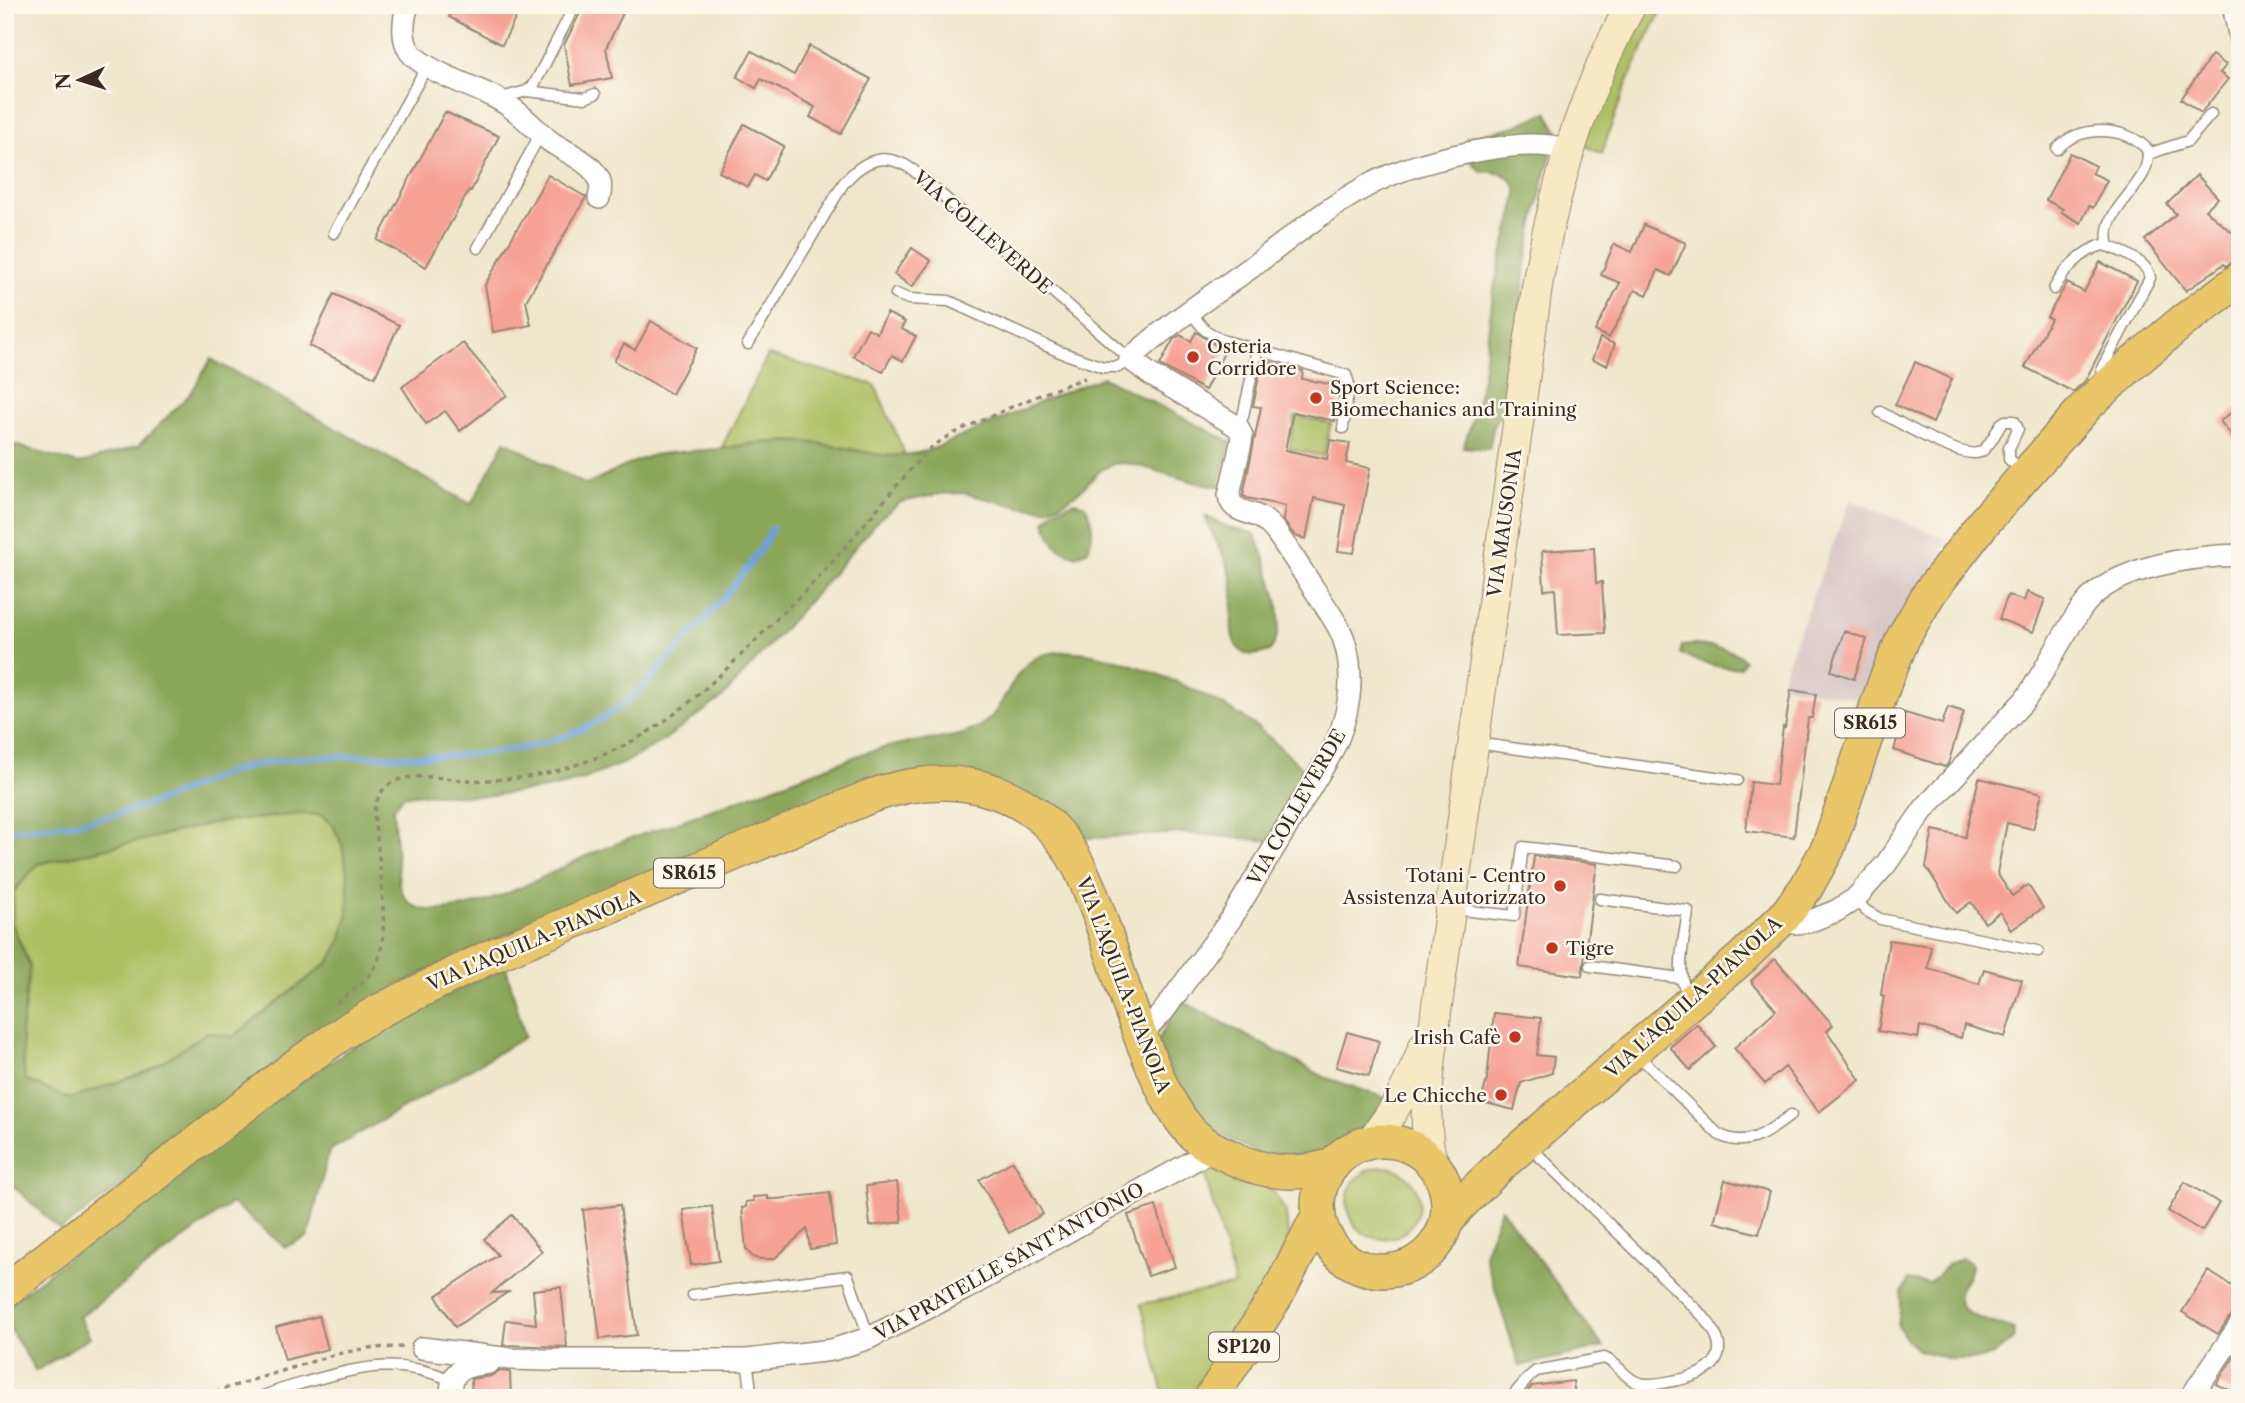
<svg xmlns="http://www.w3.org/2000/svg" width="2245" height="1403" viewBox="0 0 2245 1403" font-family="'Libre Caslon Text',serif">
<rect width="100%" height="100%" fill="#fbf7ec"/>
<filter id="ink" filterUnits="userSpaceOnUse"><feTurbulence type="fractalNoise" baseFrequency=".0143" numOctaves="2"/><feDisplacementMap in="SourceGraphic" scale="14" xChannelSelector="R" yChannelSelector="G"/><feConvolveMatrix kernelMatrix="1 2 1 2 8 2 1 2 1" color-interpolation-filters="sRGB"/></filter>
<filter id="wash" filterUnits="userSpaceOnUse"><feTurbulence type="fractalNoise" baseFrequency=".00686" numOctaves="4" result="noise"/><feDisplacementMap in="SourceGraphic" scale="28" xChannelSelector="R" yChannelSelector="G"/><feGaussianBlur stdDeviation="1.57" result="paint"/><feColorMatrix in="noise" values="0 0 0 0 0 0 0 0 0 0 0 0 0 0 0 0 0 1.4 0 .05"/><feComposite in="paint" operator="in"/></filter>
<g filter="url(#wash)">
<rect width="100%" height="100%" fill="#efe7cb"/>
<!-- industrial -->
<path fill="#d2bfbf" d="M1850,500L1950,540L1862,700L1781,684L1784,670Z"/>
<!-- green -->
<g fill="#adbf63" stroke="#747440" stroke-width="2">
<path d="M1644,5H1665C1638,53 1618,102 1602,154L1580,143Z"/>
<path d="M768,355L875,385L904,452L900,457C877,456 857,449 835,446C798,439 757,441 721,449Z"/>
<path d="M1295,416L1331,423L1324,456L1289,449Z"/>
<path d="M300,814L320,815L333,825L342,845L348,877V913L342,939L330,961L233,1037L208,1032L148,1071L70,1099L25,1080L21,1032L30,966L12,924L14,891L38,864L219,822Z"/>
<path d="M1213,1166L1266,1186L1274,1193L1286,1212L1288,1235L1286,1246L1263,1290L1194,1398H1165L1141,1304L1235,1285L1205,1175Z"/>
<circle cx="1383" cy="1203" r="36"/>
</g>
<!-- forest -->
<g fill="#8aa659" stroke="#62683c" stroke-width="2" fill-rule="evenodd">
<path d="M1547,112L1558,132L1543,182L1528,252L1508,399L1494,424L1489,449L1463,447C1485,394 1485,344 1494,289C1500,257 1511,226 1517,194C1515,173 1498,172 1480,171L1469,159L1466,138L1516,126Z"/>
<path d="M211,359L471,504L505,441L586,485C605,477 635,459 654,455C675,451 697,451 718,449C746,445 775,440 804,442C852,446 886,466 935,448L1047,399L1103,377L1231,442L1219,486L1194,482L1140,466L1125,463L1113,464L1101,470L1080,491L1061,504L1046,509L1021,507L963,493L940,494L901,502L879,519L825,583L722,698L664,740L626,762L582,780L547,789L483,796L415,794L403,796L393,809L399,884C406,908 421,912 444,910C499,905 549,872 598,851C628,838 659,829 689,818C748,796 806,775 865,753C878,749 892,746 906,743C935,738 969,740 991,717C1008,698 1013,671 1036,658C1083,632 1209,693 1250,722C1271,737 1290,757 1310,775L1271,841L1186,833L1074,839L1046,807L859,788L568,906L418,976L60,1230L5,1178V442L79,464L138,446L191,393ZM300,814L321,815L333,825L342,845L348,877V913L342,939L330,961L233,1037L208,1032L148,1071L70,1099L25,1080L21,1032L30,966L12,924L14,891L38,864L219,822Z"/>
<path d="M1074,502L1085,505C1094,521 1094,532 1088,550L1076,556C1055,550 1052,542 1045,521L1054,510Z"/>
<path d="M1205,516L1229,528L1254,533C1259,542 1261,549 1265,559C1274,588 1289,622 1270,651C1260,654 1248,658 1240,650C1226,637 1234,608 1233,592C1232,563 1214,542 1205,516Z"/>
<path d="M1696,645C1711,647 1734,647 1744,660L1740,667C1721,670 1698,661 1680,654L1682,646Z"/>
<path d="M506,967L525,1037L329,1151L308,1237L285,1247L232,1203L79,1317L90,1337L36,1371L5,1321V1307L238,1125L393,1019Z"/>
<path d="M1180,1000L1324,1077L1388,1099L1364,1127L1343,1138L1326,1153L1273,1162L1194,1120L1157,1042Z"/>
<path d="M1501,1208L1603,1347L1519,1366L1484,1254Z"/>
<path d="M1962,1258L1971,1264C1971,1275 1964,1280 1960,1290C1950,1319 1998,1322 2014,1329L2015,1338L1993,1355L1980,1359H1951L1918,1350L1908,1341L1898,1326L1902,1292L1909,1280L1929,1284L1948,1264Z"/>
</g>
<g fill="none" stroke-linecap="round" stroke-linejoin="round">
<!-- stream -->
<path stroke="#70a2db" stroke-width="6" d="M5,830C55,828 103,820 151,804C187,791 222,771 260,764C377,741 512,783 617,709C643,691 663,666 684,642C716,606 749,572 772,529"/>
</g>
<g id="blocks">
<!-- building -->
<g fill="#f6a295">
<path d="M455,5H522L502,45L449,17Z"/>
<path d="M584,5H627L606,48L612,78L572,85L564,45Z"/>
<path d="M809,46L871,79L841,134L810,117L815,107L761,79L756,88L737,77L752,51L794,75Z"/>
<path d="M2212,55L2226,65L2220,73L2228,79L2201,113L2181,99Z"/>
<path d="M445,112L499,136L471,191L469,190L426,267L377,240Z"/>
<path d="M744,124L784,146L765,181L755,175L748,187L719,172Z"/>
<path d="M2070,153L2096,166L2092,173L2107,180L2093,208L2089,206L2081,223L2061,212L2063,209L2046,200Z"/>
<path d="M548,175L586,197L526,301L531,325L493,332L485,285Z"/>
<path d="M2197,175L2218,198L2205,210L2240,239V255L2234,261L2226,266L2224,264L2186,291L2145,240L2176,214L2167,204Z"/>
<path d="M1644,225L1686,243L1671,276L1658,270L1647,295L1635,290L1609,338L1595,331L1620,283L1601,275L1614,244L1632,252Z"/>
<path d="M912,248L931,261L912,287L894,274Z"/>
<path d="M2100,262L2137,281L2085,381L2073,392L2025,367L2051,319L2047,317L2067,283L2084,292Z"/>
<path d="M334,294L399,325L375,377L309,346Z"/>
<path d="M887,313L905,322L901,329L916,336L903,361L892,355L883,372L853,356L868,328L877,333Z"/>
<path d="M651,321L697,348L672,394L614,361L624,344L635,350Z"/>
<path d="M1196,332L1218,347L1226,349L1205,390L1160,365L1173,340L1180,335L1191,341Z"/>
<path d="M1600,338L1615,344L1607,365L1592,360Z"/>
<path d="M463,343L507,395L460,431L445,411L426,424L402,387Z"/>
<path d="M1266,361L1303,371L1302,379L1341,386L1335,421L1293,412L1285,450L1327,459L1330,440L1350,443L1346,463L1370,468L1354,553L1338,551L1345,505L1314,498L1306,539L1295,536L1283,520L1285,506L1247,498L1243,496L1261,407L1253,406L1260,372L1264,373Z"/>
<path d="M1915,362L1952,379L1933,423L1895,405Z"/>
<path d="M2240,406V446L2220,421Z"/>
<path d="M1594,548L1596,583L1602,582L1605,633L1558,635L1555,589L1544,590L1542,551Z"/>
<path d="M2027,592L2045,599L2033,632L1999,619L2008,595L2024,601Z"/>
<path d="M1844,631L1867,639L1854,679L1831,671Z"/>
<path d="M1791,690L1816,694L1812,718H1808L1794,837L1746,831L1751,782L1776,785L1783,727L1785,728Z"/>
<path d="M1948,707L1964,712L1948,764L1945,767L1894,750L1905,713L1942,724Z"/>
<path d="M1979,778L2042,793L2033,829L2007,823L1997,873L2012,896L2028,885L2043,908L2011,930L2000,912L1985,923L1971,902L1956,913L1926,867L1933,830L1965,837Z"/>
<path d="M1534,856L1597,864L1582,976L1519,967Z"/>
<path d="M1889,940L1931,946L1928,968L1979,984L1984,969L2022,980L2005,1037L1964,1025L1961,1038L1920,1026L1918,1038L1878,1031L1884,996L1881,995Z"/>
<path d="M1775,959L1833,1025L1827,1031L1860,1080L1819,1112L1785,1067L1765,1084L1734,1048L1776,1010L1751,981Z"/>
<path d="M1494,1013L1541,1018L1537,1055L1554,1057L1552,1073L1521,1083L1514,1110L1481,1102L1487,1079Z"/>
<path d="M1697,1024L1716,1047L1690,1070L1670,1047Z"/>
<path d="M1347,1032L1379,1041L1369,1076L1336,1067Z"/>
<path d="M1013,1161L1043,1214L1009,1233L979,1180Z"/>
<path d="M1725,1180L1770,1192L1759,1234L1714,1222Z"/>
<path d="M897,1182L902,1222L870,1226L866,1186Z"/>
<path d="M2185,1182L2219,1203L2202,1231L2168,1211Z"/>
<path d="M830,1193L836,1245L810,1249L807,1229L774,1259H760L753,1257L746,1249L742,1208L746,1207V1202L754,1201L753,1197L768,1196V1199H777Z"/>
<path d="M620,1205L637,1335L600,1339L583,1210Z"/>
<path d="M712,1206L719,1261L691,1265L683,1210Z"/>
<path d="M1156,1206L1175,1267L1148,1276L1128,1215Z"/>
<path d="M512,1215L542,1251L492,1293L508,1292L455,1327L436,1296L498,1255L484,1239Z"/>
<path d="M2208,1271L2240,1291V1309L2229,1318L2218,1334L2182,1312Z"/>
<path d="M561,1287L567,1347L503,1345L506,1320L536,1324L533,1290Z"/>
<path d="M319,1316L328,1349L285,1360L276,1327Z"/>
<path d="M2234,1357L2240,1360V1395L2216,1384Z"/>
<path d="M499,1371L510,1372L511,1398H472L471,1379L491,1376Z"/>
<path d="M1573,1381L1575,1398H1522L1532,1386Z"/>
</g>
</g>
</g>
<g filter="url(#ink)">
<use href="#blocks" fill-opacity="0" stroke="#958874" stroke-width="2"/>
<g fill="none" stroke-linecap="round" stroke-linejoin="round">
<defs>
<g id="lane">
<path d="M527,91L585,98L595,94"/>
<path d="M501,98L527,91L534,85L575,5"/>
<path d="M2057,149C2078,125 2124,125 2147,149C2155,186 2097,208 2109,246"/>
<path d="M2148,154L2188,141L2211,114"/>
<path d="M334,233L427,66"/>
<path d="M478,248L541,133"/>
<path d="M2054,289C2064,270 2081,251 2103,245C2118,249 2149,262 2150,278L2102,368L2103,375L2108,381"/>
<path d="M1189,311L1205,330L1222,340L1346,375L1349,384L1343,428"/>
<path d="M748,344L843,184C863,160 884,150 913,170L1130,359L1118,367H1103L1060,352L949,301L909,299L896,294"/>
<path d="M1880,412C1897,421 1966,463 1982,451C1990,446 1996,432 2001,424L2005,421H2014L2018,429L2009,448V459L2023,472"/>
<path d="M1238,427L1243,416L1257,351"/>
<path d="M1476,743L1737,780"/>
<path d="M1600,899L1688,911C1685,939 1672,976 1691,999"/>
<path d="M1855,899L1865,910L1880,919L2038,951"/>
<path d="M1453,909L1514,916L1523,847L1677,866"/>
<path d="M1590,966L1680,978"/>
<path d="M1636,1053L1718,1134C1747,1150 1768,1132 1791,1115"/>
<path d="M693,1295L848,1276L869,1338"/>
<path d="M747,1360L752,1398"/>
<path d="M259,1398C276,1390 293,1386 310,1381C364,1366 399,1358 452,1380"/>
<path d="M1511,1398L1530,1376L1536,1371L1604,1358C1619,1363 1625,1380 1640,1383C1651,1386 1666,1382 1678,1380C1723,1371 1732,1347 1700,1313L1528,1145"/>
</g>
<g id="street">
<path d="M408,5C403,20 401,39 410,52C423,70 475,87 496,98C518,109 532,127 551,142C566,152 589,161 598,177C602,184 601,191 599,198"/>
<path d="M2233,5L2240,39"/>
<path d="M1784,917L1794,923L1808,922L1836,911L1855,899L1886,864L1924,809L2025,700C2047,669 2062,634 2085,604C2115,566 2194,556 2240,555"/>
<path d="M1140,1036L1163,1012L1231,919L1329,757C1349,721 1357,677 1343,637C1337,622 1327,609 1318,595C1304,574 1291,553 1276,532C1271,526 1266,520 1259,517C1246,510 1231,512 1229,495L1241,443L1242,436L1238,427L1151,375L1130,359C1167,325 1208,298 1249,269C1287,241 1325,209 1367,186C1404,166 1447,156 1489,149C1515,145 1543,142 1569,150"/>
<path d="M422,1348L511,1359L547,1360H747L832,1350L869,1338L965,1289L1186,1165L1200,1157L1209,1146"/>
<path d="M451,1398C450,1368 463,1366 489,1363"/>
<path d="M2190,1398L2240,1325"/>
</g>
<g id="secondary">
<path d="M1370,1142C1395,1113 1411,1081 1424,1046"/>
<path d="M1433,1165C1419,1119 1432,1060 1436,1012L1538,280C1555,184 1584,91 1631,5"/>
</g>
<g id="primary">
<circle cx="1383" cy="1206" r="65"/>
<path d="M1446,1223L1457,1208L1504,1162L1743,957L1784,917L1806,888L1828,848L1886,679L1904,636L1930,592L1984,522L2087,405L2133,363L2183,321L2240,279"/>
<path d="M5,1291L298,1064L352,1027L381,1010L487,958L871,796C912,782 954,777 996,792C1020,801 1043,816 1060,837C1081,863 1093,897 1103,927C1119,972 1132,1019 1151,1062C1162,1088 1174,1115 1194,1135C1206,1146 1220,1152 1235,1159C1267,1174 1299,1176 1333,1165"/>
<path d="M1211,1398L1277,1295L1319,1214"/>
</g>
</defs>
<!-- lane casing -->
<use href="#lane" stroke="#958874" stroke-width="13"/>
<!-- street casing -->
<use href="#street" stroke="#958874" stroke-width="24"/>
<!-- secondary casing -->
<use href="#secondary" stroke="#958874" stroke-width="32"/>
<!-- primary casing -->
<use href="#primary" stroke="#958874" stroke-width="36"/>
<!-- path -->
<g stroke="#958874" stroke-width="3.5" stroke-dasharray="5 5" stroke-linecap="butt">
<path d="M337,1003C351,992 367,981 376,965C392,937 377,847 374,812C376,800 381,788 393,782C413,772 444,779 466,780C478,781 491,780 503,779C537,778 574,767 605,754C667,729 714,682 760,636C782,613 806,591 827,568C859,531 891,492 923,455C943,436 969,426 994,415C1024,401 1054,389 1085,378"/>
<path d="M195,1398L333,1355L367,1348L403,1347"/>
</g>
<!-- lane -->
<use href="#lane" stroke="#fff" stroke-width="10"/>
<!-- street -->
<use href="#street" stroke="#fff" stroke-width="21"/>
<!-- secondary -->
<use href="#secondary" stroke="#f6e9c3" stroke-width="30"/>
<!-- primary -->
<use href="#primary" stroke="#e9c769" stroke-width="33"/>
</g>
</g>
<!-- markers -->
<g fill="#c8321e" stroke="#fbf7ec" stroke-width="2.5">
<circle cx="1193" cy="357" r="7"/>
<circle cx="1316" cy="398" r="7"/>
<circle cx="1560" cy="886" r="7"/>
<circle cx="1552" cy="948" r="7"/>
<circle cx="1515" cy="1037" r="7"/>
<circle cx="1501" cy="1095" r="7"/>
</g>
<g text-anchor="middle" stroke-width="5" stroke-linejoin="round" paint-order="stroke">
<!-- shield labels -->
<g fill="#fbf7ec" stroke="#75685c" stroke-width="2">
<rect x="1835" y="708.5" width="70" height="29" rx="5"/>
<rect x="654" y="858.5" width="70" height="29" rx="5"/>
<rect x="1209" y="1332.5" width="70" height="29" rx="5"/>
</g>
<g font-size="18" font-weight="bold" fill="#3b2a1e">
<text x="1870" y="729">SR615</text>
<text x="689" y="879">SR615</text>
<text x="1244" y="1353">SP120</text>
</g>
<!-- street labels -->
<g font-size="19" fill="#3b2a1e" stroke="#fbf7ec">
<text transform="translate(983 232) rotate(41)" y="7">VIA COLLEVERDE</text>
<text transform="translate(1504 523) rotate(-82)" y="7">VIA MAUSONIA</text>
<text transform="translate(1296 807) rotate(-60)" y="7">VIA COLLEVERDE</text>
<text transform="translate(534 940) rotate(-23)" y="7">VIA L'AQUILA-PIANOLA</text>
<text transform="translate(1124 985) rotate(69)" y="7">VIA L'AQUILA-PIANOLA</text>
<text transform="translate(1693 997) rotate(-42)" y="7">VIA L'AQUILA-PIANOLA</text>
<text transform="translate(1009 1261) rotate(-29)" y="7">VIA PRATELLE SANT'ANTONIO</text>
</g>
<!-- poi labels -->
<g font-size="19" fill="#3b2a1e" stroke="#fbf7ec" text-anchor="start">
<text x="1207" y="353">Osteria<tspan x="1207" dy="22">Corridore</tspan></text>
<text x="1330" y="394">Sport Science:<tspan x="1330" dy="22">Biomechanics and Training</tspan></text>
<text x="1546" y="882" text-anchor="end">Totani - Centro<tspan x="1546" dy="22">Assistenza Autorizzato</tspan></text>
<text x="1566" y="955">Tigre</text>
<text x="1501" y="1044" text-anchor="end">Irish Cafè</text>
<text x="1487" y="1102" text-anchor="end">Le Chicche</text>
</g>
</g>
<!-- margin -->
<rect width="2245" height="1403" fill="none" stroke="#fbf7ec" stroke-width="28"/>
<!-- north arrow -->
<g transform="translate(80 80) rotate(266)" stroke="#fbf7ec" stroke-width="5" paint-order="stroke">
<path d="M0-5L12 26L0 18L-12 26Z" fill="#3b2a1e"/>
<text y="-10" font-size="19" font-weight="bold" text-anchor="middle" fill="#3b2a1e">N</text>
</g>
</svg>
